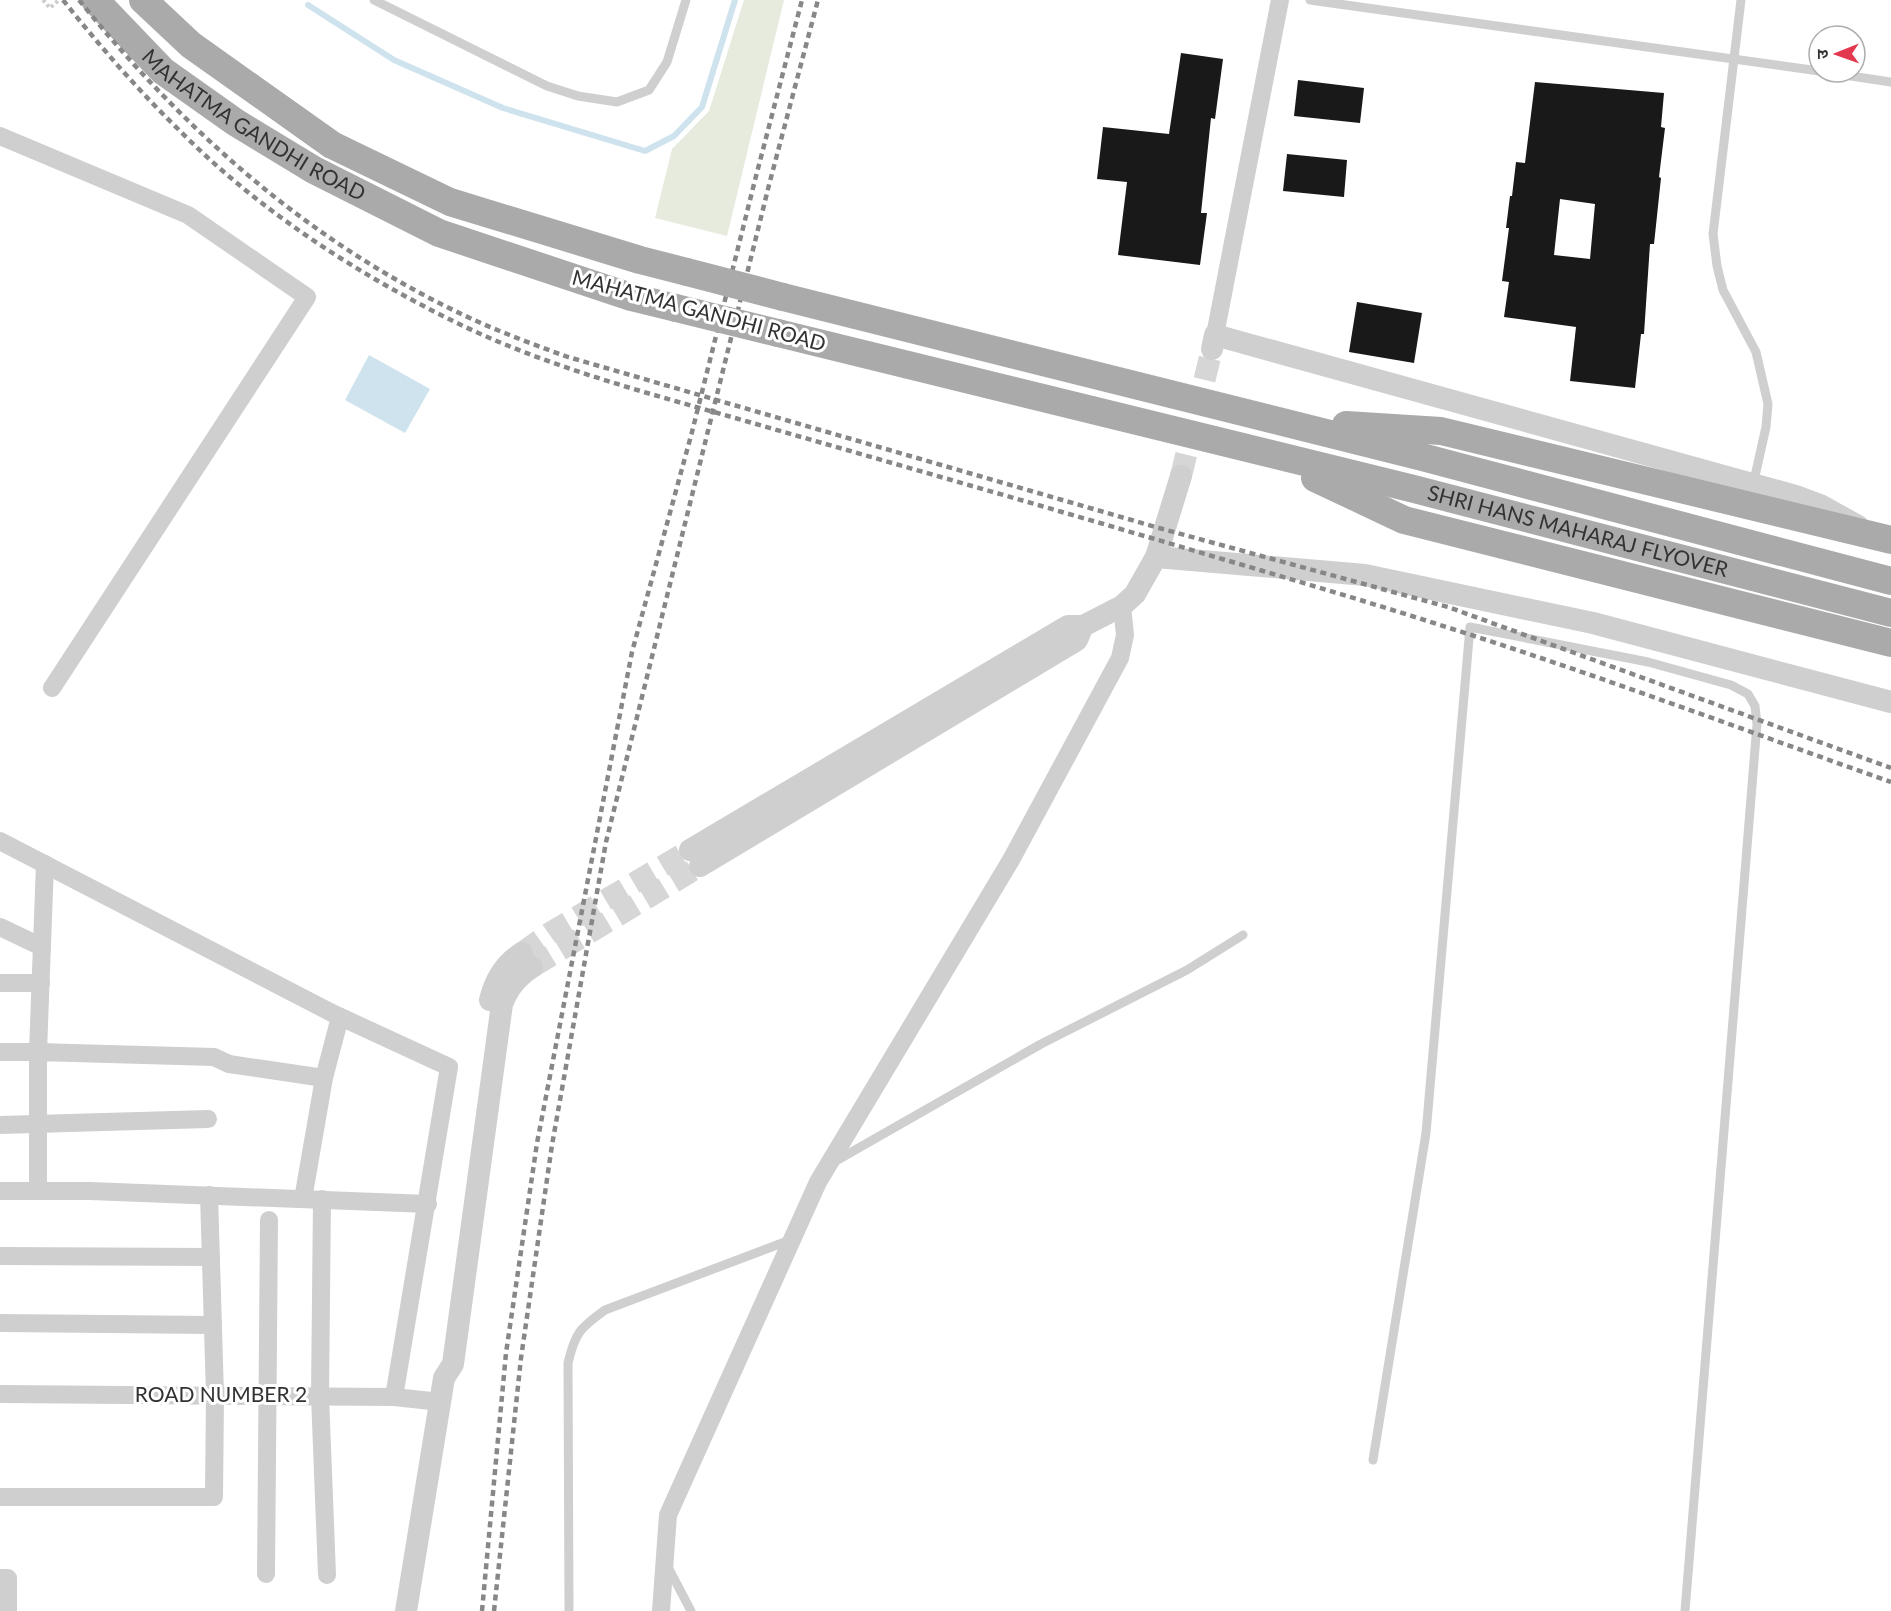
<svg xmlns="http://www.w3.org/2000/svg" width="1891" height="1611" viewBox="0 0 1891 1611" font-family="Lato,'Noto Sans Devanagari',sans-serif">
<rect width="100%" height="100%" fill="#fff"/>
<!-- green -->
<path fill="#e6ebde" d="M744,0H784L727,236L655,218L672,149L709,111Z"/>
<!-- water -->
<path fill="#cee3ed" d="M369,355L430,389L405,433L345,400Z"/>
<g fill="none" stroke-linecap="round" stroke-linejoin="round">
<!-- stream -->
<path stroke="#cee3ed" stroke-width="6" d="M308,5L394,60L503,108L645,151L674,136L702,107L735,0"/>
</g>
<!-- building -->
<g fill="#191919" fill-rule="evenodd">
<path d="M1181,53L1223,59L1215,119L1211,118L1201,213H1207L1200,265L1118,255L1127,182L1097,179L1103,127L1169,134Z"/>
<path d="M1298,80L1364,88L1360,123L1294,116Z"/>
<path d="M1535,82L1664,93L1661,127L1665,128L1659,177L1661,178L1654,244H1650L1644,334H1641L1635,388L1570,381L1576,327L1504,317L1509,282L1502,281L1509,228H1506L1510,196H1512L1516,162L1525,163ZM1560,199L1595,204L1590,259L1554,255Z"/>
<path d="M1287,154L1347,160L1344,197L1283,191Z"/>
<path d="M1357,302L1422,313L1414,363L1349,352Z"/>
</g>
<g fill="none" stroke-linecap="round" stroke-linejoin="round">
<!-- tertiary-tunnel -->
<g stroke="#d6d6d6" stroke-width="22" stroke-dasharray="22 11" stroke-linecap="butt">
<path d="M1181,476L1212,349"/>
<path d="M522,953L550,933L690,850"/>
<path d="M532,967L700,866"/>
</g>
<!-- path -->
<path stroke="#ccc" stroke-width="4" stroke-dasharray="3 3" stroke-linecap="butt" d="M43,0L50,8L59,0"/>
<!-- service -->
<g stroke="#cfcfcf" stroke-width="9">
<path d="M374,0L547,86L578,96L617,102L649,90L667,62L686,0"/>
<path d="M1310,0L1819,71"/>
<path d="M1741,0L1713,234L1717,266L1723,290L1756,352L1768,404L1766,427L1753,485"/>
<path d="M1824,72L1891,82"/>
<path d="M834,1162L1041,1044L1187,970L1243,935"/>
<path d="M1373,1460L1426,1133L1470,627L1648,662L1731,685L1748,694L1755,706L1757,724L1685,1611"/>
<path d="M668,1567L691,1611"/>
<path d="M569,1611L568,1363C575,1333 580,1328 605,1310L790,1240"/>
</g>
<!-- minor -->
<g stroke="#cfcfcf" stroke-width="18">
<path d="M0,136L188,215L307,297L52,688"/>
<path d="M1215,335L1280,0"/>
<path d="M0,841L332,1013L449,1067L394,1397"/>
<path d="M0,927L42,947"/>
<path d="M0,983H41"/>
<path d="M0,1052H38L45,864"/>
<path d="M0,1125L208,1119"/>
<path d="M0,1191H90L428,1204"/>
<path d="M38,1191V1052L214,1057L229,1064L324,1078"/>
<path d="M303,1199L324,1078L340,1017"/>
<path d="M322,1199L320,1396L327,1575"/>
<path d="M0,1256L211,1257"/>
<path d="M0,1323L213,1325"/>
<path d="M0,1394L394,1397L441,1402"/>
<path d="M0,1497H214L215,1395L209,1195"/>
<path d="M266,1574L269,1220"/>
<path d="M0,1578H8V1611"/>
<path d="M661,1611L668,1515L818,1182L1011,860L1120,658L1125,635L1122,606"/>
</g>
<!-- tertiary -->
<g stroke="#cfcfcf" stroke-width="22">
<path d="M1212,349L1215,335L1796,496L1820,505L1858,526"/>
<path d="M1156,557L1365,575L1593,623L1891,702"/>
<path d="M690,850L1068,626H1083L1122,606L1135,594L1156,557L1181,476"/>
<path d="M700,866L1077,640L1083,626"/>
<path d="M490,1000C495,980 504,964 522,953"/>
<path d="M406,1611L444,1378L453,1364L502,1004C509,987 517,977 532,967"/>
</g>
<!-- primary -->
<g stroke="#aaa" stroke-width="28">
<path id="s1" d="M95,0L163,71L235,122L314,170L439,233L631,297L676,308"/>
<path d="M143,0L191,45L332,145L450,202L640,260L687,272"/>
<path d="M783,297L1422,457L1891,581"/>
<path id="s2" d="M778,333L1414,489L1891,613"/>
<path d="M1346,425L1441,431L1891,540"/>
<path d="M1315,478L1404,520L1891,643"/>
</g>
<!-- rail -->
<g stroke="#878787" stroke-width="4.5" stroke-dasharray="6 4.5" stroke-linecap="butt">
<path d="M63,0C99,45 137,89 178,129C256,208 352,271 451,320C545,367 648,393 749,422C885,461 1022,500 1158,540C1252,568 1347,595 1440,625C1592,673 1741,729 1891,782"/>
<path d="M79,0C190,138 320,251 483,324C511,336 540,347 568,357L1159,528L1448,607L1891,768"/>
<path d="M482,1611L506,1353L537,1143L632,652L692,432L755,180L802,0"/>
<path d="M494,1611L521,1358L552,1145L606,842L769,185L818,0"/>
</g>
<!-- primary-bridge -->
<g stroke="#aaa" stroke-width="28">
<path d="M687,272L783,297"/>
<path d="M676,308L778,333"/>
</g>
</g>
<g text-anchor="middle" stroke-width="6" stroke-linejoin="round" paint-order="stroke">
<!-- street labels -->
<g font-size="21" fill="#323232" stroke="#fff">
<text dy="7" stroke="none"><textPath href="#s1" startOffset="204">MAHATMA GANDHI ROAD</textPath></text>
<text transform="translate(699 311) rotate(15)" y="7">MAHATMA GANDHI ROAD</text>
<text dy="7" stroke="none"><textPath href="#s2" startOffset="824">SHRI HANS MAHARAJ FLYOVER</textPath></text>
<text x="221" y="1402">ROAD NUMBER 2</text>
</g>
</g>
<!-- north arrow -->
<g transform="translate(1837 54) rotate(269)"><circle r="28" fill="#ffffff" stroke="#adadad" stroke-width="1.5"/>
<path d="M0-4.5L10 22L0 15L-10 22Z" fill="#e3394f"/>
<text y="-9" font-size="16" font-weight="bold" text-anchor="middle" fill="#323232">उ</text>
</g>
</svg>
